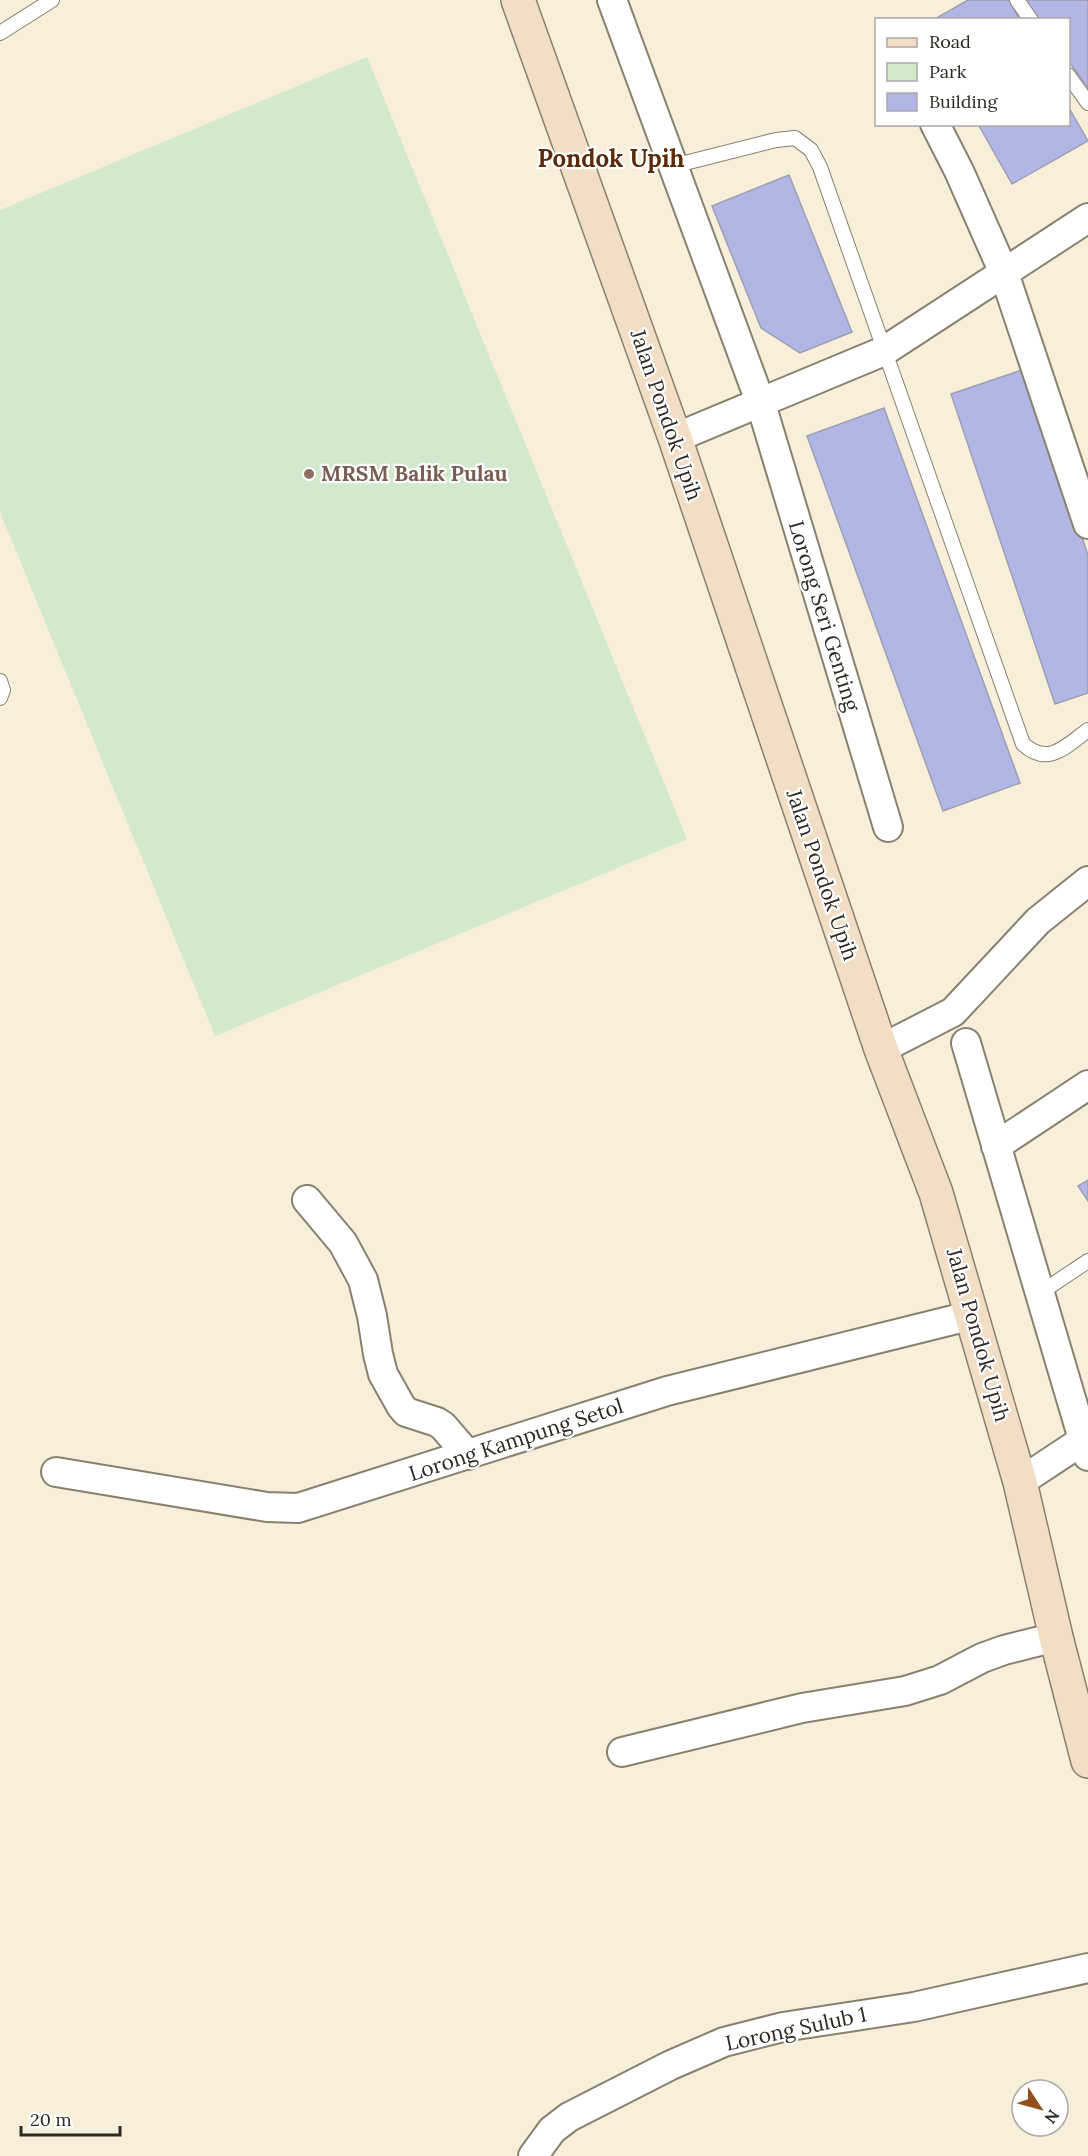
<svg xmlns="http://www.w3.org/2000/svg" width="1088" height="2156" viewBox="0 0 1088 2156" font-family="Lora,serif">
<rect width="100%" height="100%" fill="#f8efda"/>
<!-- green -->
<path fill="#d4e8cd" d="M367,57L687,839L215,1036L0,512V210Z"/>
<!-- building -->
<g fill="#b1b6e4" stroke="#9d9fb3" stroke-width="1.5">
<path d="M968,0H1009L1020,20H933Z"/>
<path d="M1025,0H1088V88L1068,60V20H1039Z"/>
<path d="M1068,106L1088,141L1012,184L978,124H1068Z"/>
<path d="M789,175L852,332L800,353L761,328L712,206Z"/>
<path d="M1025,369L1088,555V693L1055,704L951,394Z"/>
<path d="M884,408L1020,783L943,811L807,436Z"/>
<path d="M1088,1180V1201L1078,1186Z"/>
</g>
<g fill="none" stroke-linecap="round" stroke-linejoin="round">
<defs>
<g id="lane">
<path d="M1017,0L1031,20"/>
<path d="M0,33L52,0"/>
<path d="M1068,75L1088,103"/>
<path d="M673,166L776,140L795,138L811,150L820,167L1023,744C1048,767 1066,746 1088,730"/>
<path d="M0,681L3,690L0,698"/>
<path d="M1040,1293L1088,1261"/>
</g>
<g id="street">
<path d="M612,0L761,404L888,827"/>
<path d="M935,124L959,171L1004,273L1088,524"/>
<path d="M675,438L884,351L1088,218"/>
<path d="M966,1043L1088,1456"/>
<path d="M881,1049L953,1012L1038,921L1088,881"/>
<path d="M996,1146L1088,1085"/>
<path d="M307,1200L343,1243L363,1280L372,1316L378,1354L383,1374L401,1406L406,1412L437,1422L443,1426L468,1455"/>
<path d="M56,1472L267,1507L298,1508L667,1391L973,1315"/>
<path d="M1020,1482L1088,1437"/>
<path d="M622,1752L802,1708L905,1691L940,1680L982,1658L1004,1650L1056,1637"/>
<path d="M533,2156L552,2130L569,2117L671,2065L724,2042L783,2027L914,2007L1088,1968"/>
</g>
<path id="secondary" d="M518,0L675,438L881,1049L936,1193L1020,1482L1056,1637L1088,1761"/>
</defs>
<!-- lane casing -->
<use href="#lane" stroke="#89816f" stroke-width="16"/>
<!-- street casing -->
<use href="#street" stroke="#89816f" stroke-width="32"/>
<!-- secondary casing -->
<use href="#secondary" stroke="#89816f" stroke-width="36"/>
<!-- lane -->
<use href="#lane" stroke="#fff" stroke-width="14"/>
<!-- street -->
<use href="#street" stroke="#fff" stroke-width="28"/>
<!-- secondary -->
<use href="#secondary" stroke="#f2dec4" stroke-width="33"/>
</g>
<!-- markers -->
<circle fill="#8d6e63" stroke="#fff" stroke-width="2" cx="309" cy="474" r="6"/>
<g text-anchor="middle" stroke-width="4.5" stroke-linejoin="round" paint-order="stroke">
<!-- street labels -->
<g font-size="21" fill="#2d2922" stroke="#fff">
<text transform="translate(666 415) rotate(71)" y="7">Jalan Pondok Upih</text>
<text transform="translate(824 616) rotate(73)" y="7">Lorong Seri Genting</text>
<text transform="translate(822 875) rotate(71)" y="7">Jalan Pondok Upih</text>
<text transform="translate(978 1335) rotate(74)" y="7">Jalan Pondok Upih</text>
<text transform="translate(516 1440) rotate(-18)" y="7">Lorong Kampung Setol</text>
<text transform="translate(796 2029) rotate(-12)" y="7">Lorong Sulub 1</text>
</g>
<!-- education labels -->
<g font-size="21" font-weight="bold" fill="#785e54" stroke="#fff" text-anchor="start">
<text x="321" y="481">MRSM Balik Pulau</text>
</g>
<!-- quarter labels -->
<g font-size="24" font-weight="bold" fill="#592c07" stroke="#fff">
<text x="611" y="167">Pondok Upih</text>
</g>
</g>
<!-- legend -->
<rect x="875" y="18" width="195" height="108" fill="#ffffff" stroke="#aba9a7" stroke-width="1.5"/>
<rect x="887" y="38" width="30" height="9" fill="#f2dec4" stroke="#aba9a7" stroke-width="1.5"/>
<text x="929" y="48" font-size="18" fill="#2d2922">Road</text>
<rect x="887" y="63" width="30" height="18" fill="#d4e8cd" stroke="#aba9a7" stroke-width="1.5"/>
<text x="929" y="78" font-size="18" fill="#2d2922">Park</text>
<rect x="887" y="93" width="30" height="18" fill="#b1b6e4" stroke="#aba9a7" stroke-width="1.5"/>
<text x="929" y="108" font-size="18" fill="#2d2922">Building</text>
<!-- north arrow -->
<g transform="translate(1040 2108) rotate(126)"><circle r="28" fill="#ffffff" stroke="#aba9a7" stroke-width="1.5"/>
<path d="M0-4.5L10 22L0 15L-10 22Z" fill="#904f1b"/>
<text y="-9" font-size="16" font-weight="bold" text-anchor="middle" fill="#2d2922">N</text>
</g>
<!-- scale -->
<path d="M21 2126v9h99v-9" fill="none" stroke="#2d2922" stroke-width="3"/>
<text x="30" y="2126" font-size="18" fill="#2d2922" stroke="#ffffff" stroke-width="4.5" paint-order="stroke">20 m</text>
</svg>
